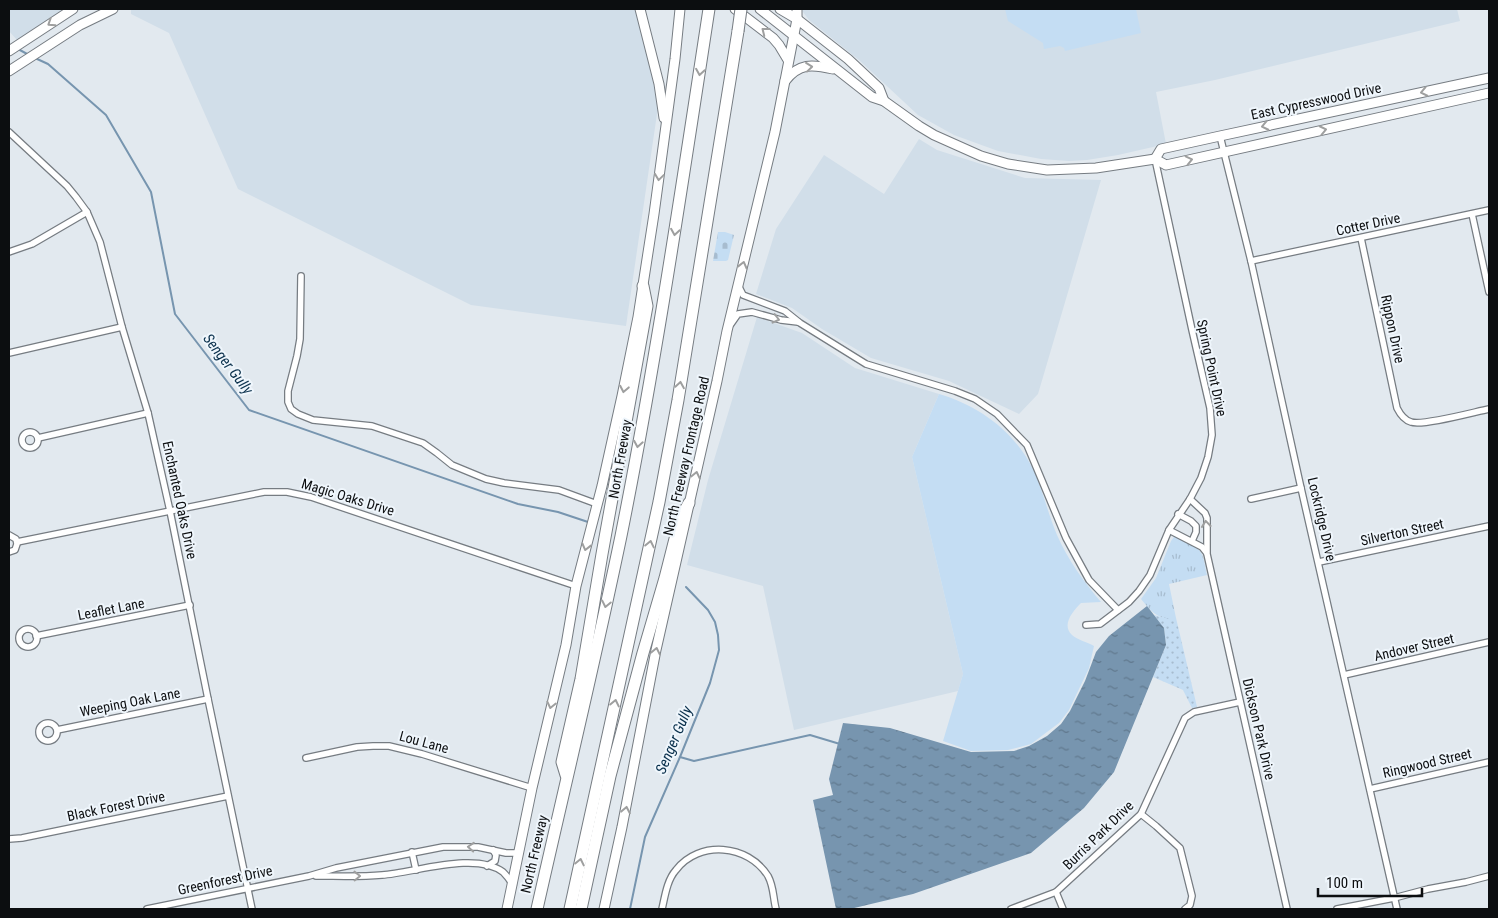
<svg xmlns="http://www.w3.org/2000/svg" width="1498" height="918" viewBox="0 0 1498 918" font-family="'Roboto Condensed',sans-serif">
<defs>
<pattern id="grass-dots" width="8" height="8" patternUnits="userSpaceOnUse" patternTransform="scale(1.25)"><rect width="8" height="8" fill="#c4ddf3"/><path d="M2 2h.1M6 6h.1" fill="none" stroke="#a7bccf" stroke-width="1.8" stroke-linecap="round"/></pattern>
<pattern id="cemetery-stones" width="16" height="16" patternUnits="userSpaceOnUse" patternTransform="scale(1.25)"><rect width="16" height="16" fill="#c4ddf3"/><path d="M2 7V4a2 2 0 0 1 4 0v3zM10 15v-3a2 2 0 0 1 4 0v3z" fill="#a7bccf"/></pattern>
<pattern id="park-tufts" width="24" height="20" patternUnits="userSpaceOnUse" patternTransform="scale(1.25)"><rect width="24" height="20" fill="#c4ddf3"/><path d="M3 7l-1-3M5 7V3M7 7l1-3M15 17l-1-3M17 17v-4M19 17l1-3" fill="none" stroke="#a7bccf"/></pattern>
<pattern id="water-ripples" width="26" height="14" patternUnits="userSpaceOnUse" patternTransform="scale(1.25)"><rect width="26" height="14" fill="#7795af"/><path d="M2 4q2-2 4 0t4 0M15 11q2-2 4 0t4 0" fill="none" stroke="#60788d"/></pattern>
</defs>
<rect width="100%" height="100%" fill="#e2e9ef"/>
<!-- built -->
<g fill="#d1dee9">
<path d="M9,9H67L17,40L9,31Z"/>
<path d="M131,9H637L658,98V107L626,326L471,305L238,189L169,33L131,14Z"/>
<path d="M802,9H1457L1460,21L1215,80L1156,92L1166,144L1118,155L1087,160L1069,161L1041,159L998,151L954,135L918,115L859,60L809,20L803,12Z"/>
<path d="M919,139L937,150L1025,178L1101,180L1038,394L1019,414L949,381L871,358L822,329L792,308L756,294L776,229L824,155L884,194Z"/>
<path d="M757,317L802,333L855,368L939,394L912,457L963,674L958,691L794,730L763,586L687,565L708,480Z"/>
</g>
<!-- grass -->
<path fill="url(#grass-dots)" d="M1154,615L1161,617L1176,618L1197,707L1192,708L1183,690L1153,677L1166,645L1164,628Z"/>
<!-- cemetery -->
<path fill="url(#cemetery-stones)" d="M718,232H725L734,235L728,260L726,261H713Z"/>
<!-- park -->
<path fill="url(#park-tufts)" d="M1174,537C1179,537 1181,538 1185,540C1204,549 1203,556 1207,575L1169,584L1176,618C1157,620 1152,612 1141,599L1156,578L1171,541Z"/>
<!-- pitch -->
<g fill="#c4ddf3">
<path d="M1005,9H1136L1141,33L1065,51L1064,48L1060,46L1044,49L1043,43L1008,21Z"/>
<path d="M939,394C980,406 1015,432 1034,471C1043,491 1048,514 1057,535C1068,560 1084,582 1101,602L1081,603C1073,611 1061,625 1072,635C1076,639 1089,643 1094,646L1089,668L1069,710L1059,723L1031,744L1008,750L971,751L943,741L963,674L912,457Z"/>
</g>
<!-- water -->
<path fill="url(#water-ripples)" d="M1147,606L1164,628L1166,645L1114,772L1084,808L1031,853L913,894L850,909H836L813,800L833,795L829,779L843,723L890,728L971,752L1014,751L1029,746L1047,736L1061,724L1070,711L1085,681L1096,652L1109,636Z"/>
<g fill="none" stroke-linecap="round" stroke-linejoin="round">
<!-- stream -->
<g stroke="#7795af" stroke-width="2">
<path d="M18,49L29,55"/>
<path d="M35,58L48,64L106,115L151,192L175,314L249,410L518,504L558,512L588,522"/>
<path d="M680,757L694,761L810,735L840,744"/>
<path d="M630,909L645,837L680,757L710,683L719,650L718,635L715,622L708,610L686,587"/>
</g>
<defs>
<g id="minor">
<path d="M9,132L67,186L76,197L87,212L100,242L122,327L148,413L170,511L208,699L252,909"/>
<path d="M1220,136L1251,261L1301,488L1397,909"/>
<path d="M1472,214L1489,292"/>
<path d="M1361,238L1397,408C1400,414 1404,420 1411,422C1423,426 1474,412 1489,409"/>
<path d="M9,252L32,244L87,212"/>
<path d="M1251,261L1489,210"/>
<path d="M301,276L300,339L297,356L288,391V402L291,409L298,414L313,420L372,426L423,443L437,453L452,465L486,479L504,483L559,490L597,504"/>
<path d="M738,285L743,295L785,311L800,323L866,364L955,391L975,399L997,414L1027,445L1066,538L1089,580L1118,610"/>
<path d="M731,324L738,314L752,312L781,320L798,322"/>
<path d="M9,353L122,327"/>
<circle cx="30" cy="440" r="8"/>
<path d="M38,438L148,413"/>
<path d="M1190,499L1205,513L1207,518V554L1287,909"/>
<path d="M1251,499L1301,488"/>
<path d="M1178,514L1191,521L1196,526V532L1192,541"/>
<path d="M1169,530L1202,547L1206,552"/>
<path d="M9,535L16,539L17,544L15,550L9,552"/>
<path d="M17,542L264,492H287L311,497L576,586"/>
<path d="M1319,562L1489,526"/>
<path d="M1086,625L1100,624L1129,602L1139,591L1150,575L1169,530L1190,499L1201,478L1208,457L1212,435L1210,408L1192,330L1155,159"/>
<circle cx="28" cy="638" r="9"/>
<path d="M36,636L190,605"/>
<path d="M1344,675L1489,642"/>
<circle cx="48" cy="732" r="9"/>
<path d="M57,730L208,699"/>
<path d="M306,758L357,747L373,746H389L422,754L532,788"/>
<path d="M1370,789L1489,762"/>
<path d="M1141,814L1156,826L1180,848L1192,896L1190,905L1185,909"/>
<path d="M9,839L22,838L228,796"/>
<path d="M412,852L416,870"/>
<path d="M487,866L495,861L496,855L493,850"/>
<path d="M316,876C338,876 360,877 382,875C414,873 475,851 503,872C507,876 510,880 513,885"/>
<path d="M1056,892L1063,909"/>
<path d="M147,909L309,876L336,868L443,847H478L506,853H519"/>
<path d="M662,909C665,896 667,880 676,870C699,840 748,844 768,876C774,887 773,898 776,909"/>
<path d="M1011,909L1056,892L1141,814L1185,718L1194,712L1240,702"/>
<path d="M1337,909L1394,898L1428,889L1466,882L1489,876"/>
</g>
<g id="secondary">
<path d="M640,9L659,84L664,118"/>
<path d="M735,9L773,38L779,45L788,60"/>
<path d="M760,9L872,97L884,101L919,126L934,135L981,156L1008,164L1047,170L1096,168L1155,159L1166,165L1489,93"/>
<path d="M780,9L797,19L848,59L879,88L884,101"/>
<path d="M9,51L73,9"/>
<path d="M9,71L80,25L113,9"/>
<path d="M785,81C799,63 812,64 833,69"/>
<path d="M1155,159L1161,149L1220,136L1489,78"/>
<path d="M507,909L532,788L566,645L576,586L602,486L622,396L638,317L654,214L675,59L680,9"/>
<path d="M604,909L622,827L656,650L717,381L727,331L775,132L797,19V9"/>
</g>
<g id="motorway">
<path d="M566,775L562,762L581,679L602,554L647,306L643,286"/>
<path d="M537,909C565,785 595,661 621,536C656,361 682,185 709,9"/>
<path d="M570,909L659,502L678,400L738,31"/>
<path d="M581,909L610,776L643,653L665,578L680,519L689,503"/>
</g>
</defs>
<!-- minor casing -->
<use href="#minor" stroke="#767c82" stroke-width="8"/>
<!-- secondary casing -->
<use href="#secondary" stroke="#767c82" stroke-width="11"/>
<!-- motorway casing -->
<use href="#motorway" stroke="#767c82" stroke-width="13"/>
<!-- minor -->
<use href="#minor" stroke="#fff" stroke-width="5.5"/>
<!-- secondary -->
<use href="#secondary" stroke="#fff" stroke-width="9"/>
<!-- motorway -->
<use href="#motorway" stroke="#fff" stroke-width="11"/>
<defs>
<path id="motorway-bridge" d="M738,31L741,9"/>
</defs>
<!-- motorway-bridge casing -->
<use href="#motorway-bridge" stroke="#767c82" stroke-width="13" stroke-linecap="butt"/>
<!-- motorway-bridge -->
<use href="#motorway-bridge" stroke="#fff" stroke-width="11"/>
</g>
<!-- one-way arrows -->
<defs><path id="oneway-chevron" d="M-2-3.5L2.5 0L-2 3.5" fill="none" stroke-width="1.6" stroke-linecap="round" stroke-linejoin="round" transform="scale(1.25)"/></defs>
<g stroke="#9e9f9f">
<use href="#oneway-chevron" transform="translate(51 23) rotate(147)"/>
<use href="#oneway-chevron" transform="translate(765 31) rotate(-142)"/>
<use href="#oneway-chevron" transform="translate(809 67) rotate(-6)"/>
<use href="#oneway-chevron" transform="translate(700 72) rotate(99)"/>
<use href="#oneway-chevron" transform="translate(1424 92) rotate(168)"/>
<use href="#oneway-chevron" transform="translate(1265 126) rotate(168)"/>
<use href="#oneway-chevron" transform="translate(1323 130) rotate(-12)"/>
<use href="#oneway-chevron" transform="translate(1189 160) rotate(-13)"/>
<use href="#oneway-chevron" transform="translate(659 177) rotate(98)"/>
<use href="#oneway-chevron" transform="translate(675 232) rotate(99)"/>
<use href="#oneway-chevron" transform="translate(743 265) rotate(-76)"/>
<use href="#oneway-chevron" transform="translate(776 319) rotate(14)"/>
<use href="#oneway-chevron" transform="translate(680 385) rotate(-81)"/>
<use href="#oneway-chevron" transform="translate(624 389) rotate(101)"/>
<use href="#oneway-chevron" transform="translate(638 444) rotate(100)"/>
<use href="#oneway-chevron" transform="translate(696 475) rotate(-77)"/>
<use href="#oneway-chevron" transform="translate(1206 524) rotate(-96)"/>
<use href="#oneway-chevron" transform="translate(650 544) rotate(-78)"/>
<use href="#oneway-chevron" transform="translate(586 547) rotate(104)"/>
<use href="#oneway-chevron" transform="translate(606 604) rotate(102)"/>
<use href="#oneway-chevron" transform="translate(656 651) rotate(-78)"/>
<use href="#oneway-chevron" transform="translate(615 703) rotate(-78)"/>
<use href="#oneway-chevron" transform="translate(551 705) rotate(103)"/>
<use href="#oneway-chevron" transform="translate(626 810) rotate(-79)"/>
<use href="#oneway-chevron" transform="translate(471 847) rotate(-176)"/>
<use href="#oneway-chevron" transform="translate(580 862) rotate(-78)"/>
<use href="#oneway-chevron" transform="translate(357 876) rotate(-1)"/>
</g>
<g text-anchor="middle" stroke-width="4" stroke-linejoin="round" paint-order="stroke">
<!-- street labels -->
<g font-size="14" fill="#0c0e10" stroke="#eff6fc">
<text transform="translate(1316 101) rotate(-12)" y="5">East Cypresswood Drive</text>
<text transform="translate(1368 224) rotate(-12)" y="5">Cotter Drive</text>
<text transform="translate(1393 329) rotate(78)" y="5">Rippon Drive</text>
<text transform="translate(1212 368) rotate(78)" y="5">Spring Point Drive</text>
<text transform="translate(686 456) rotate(-77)" y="5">North Freeway Frontage Road</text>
<text transform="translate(620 459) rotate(-80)" y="5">North Freeway</text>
<text transform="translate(348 497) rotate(17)" y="5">Magic Oaks Drive</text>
<text transform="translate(180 500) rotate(78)" y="5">Enchanted Oaks Drive</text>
<text transform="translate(1322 519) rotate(77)" y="5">Lockridge Drive</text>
<text transform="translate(1402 532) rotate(-12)" y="5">Silverton Street</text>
<text transform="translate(111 609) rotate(-11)" y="5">Leaflet Lane</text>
<text transform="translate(1414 647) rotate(-13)" y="5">Andover Street</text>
<text transform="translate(130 702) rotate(-11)" y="5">Weeping Oak Lane</text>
<text transform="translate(1259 729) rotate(77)" y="5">Dickson Park Drive</text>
<text transform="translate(424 742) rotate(15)" y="5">Lou Lane</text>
<text transform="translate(1427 763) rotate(-13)" y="5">Ringwood Street</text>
<text transform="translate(116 806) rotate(-12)" y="5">Black Forest Drive</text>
<text transform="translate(1098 835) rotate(-44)" y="5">Burris Park Drive</text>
<text transform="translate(534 854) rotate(-77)" y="5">North Freeway</text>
<text transform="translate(225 880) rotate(-12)" y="5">Greenforest Drive</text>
</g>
<!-- water labels -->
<g font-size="15" font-style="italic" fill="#0a304c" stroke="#eff6fc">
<text transform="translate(228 364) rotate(53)" y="5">Senger Gully</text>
<text transform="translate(674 740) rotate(-67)" y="5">Senger Gully</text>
</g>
</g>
<!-- border -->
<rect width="1498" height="918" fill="none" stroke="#0c0e10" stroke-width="20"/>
<!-- scale -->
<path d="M1318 888v8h104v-8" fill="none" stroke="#0c0e10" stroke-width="2.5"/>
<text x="1326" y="888" font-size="15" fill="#0c0e10" stroke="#eff6fc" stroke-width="4" paint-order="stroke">100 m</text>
</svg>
